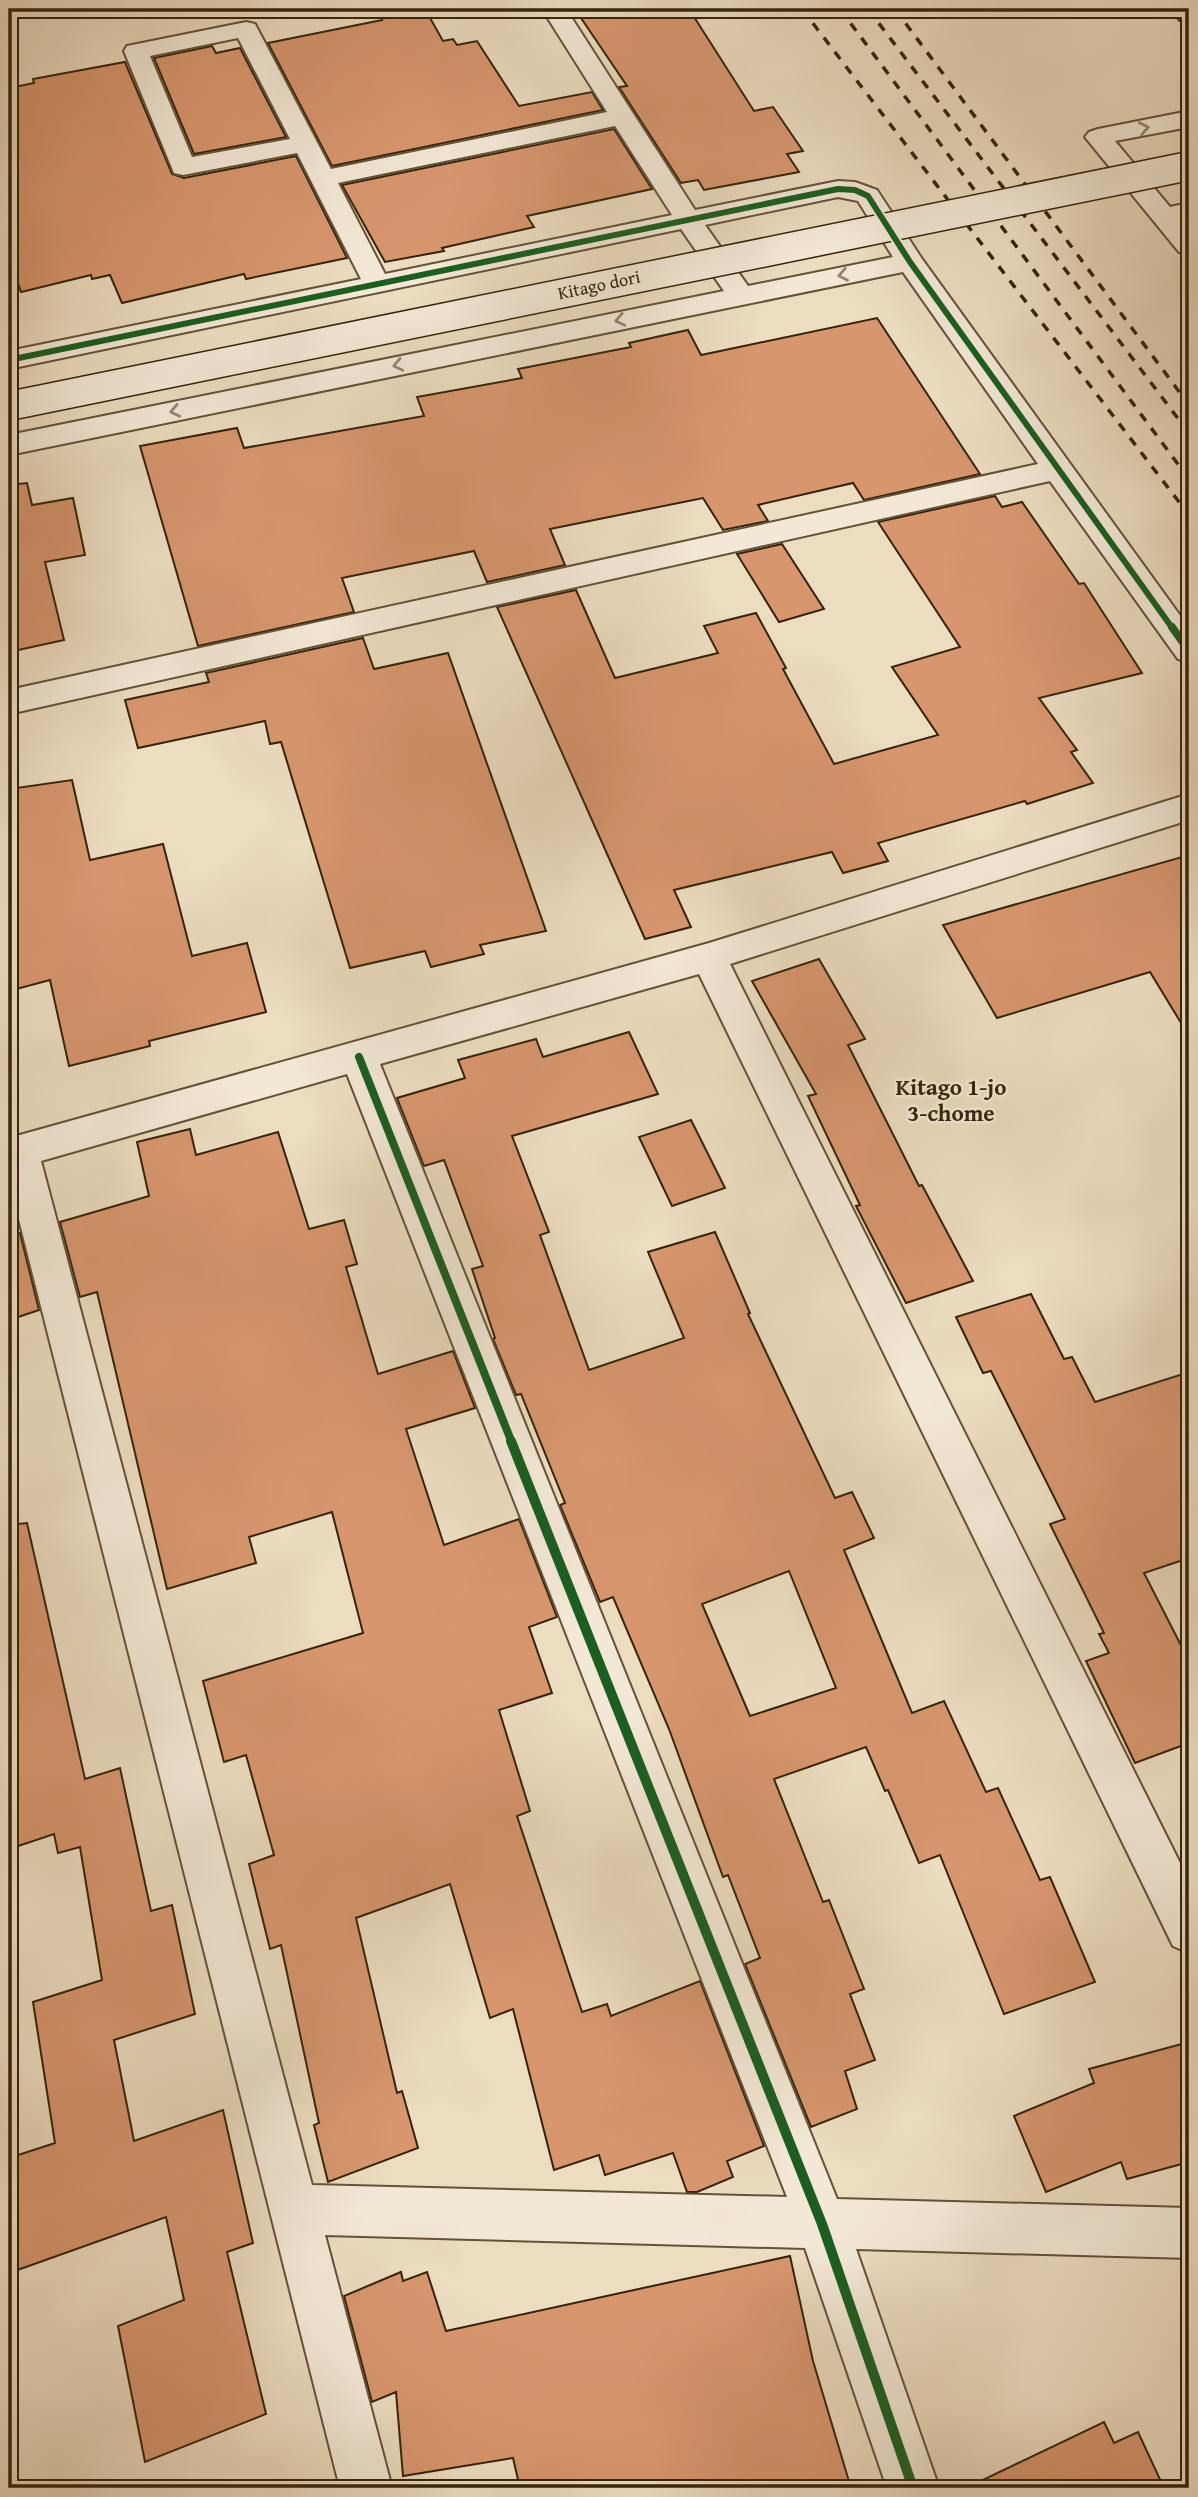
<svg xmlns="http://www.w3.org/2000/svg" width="1198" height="2497" viewBox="0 0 1198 2497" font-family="'Gentium Book Plus',serif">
<rect width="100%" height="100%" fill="#ecdcc0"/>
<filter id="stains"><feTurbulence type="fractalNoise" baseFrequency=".00286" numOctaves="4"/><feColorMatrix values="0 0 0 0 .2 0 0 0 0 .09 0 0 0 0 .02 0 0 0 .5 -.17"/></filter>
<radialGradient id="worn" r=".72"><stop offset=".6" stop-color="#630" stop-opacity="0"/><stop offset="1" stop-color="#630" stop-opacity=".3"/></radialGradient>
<!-- building -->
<g fill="#d7966e" stroke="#35240b" stroke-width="2" fill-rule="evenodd">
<path d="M376,9H425L443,41L453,39L457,45L477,41L519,106L592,92L603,110L332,166L268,43L382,20Z"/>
<path d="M626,9H689L754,111L773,107L803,151L787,154L799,172L704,190L698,180L681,183L619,87L627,86L581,18Z"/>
<path d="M212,46L216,53L240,48L286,137L194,154L154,58Z"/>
<path d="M125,62L172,174L184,178L296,156L347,258L246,279L244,274L122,303L110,275L92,279L91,275L21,292L9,256V88L34,83L33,79Z"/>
<path d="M614,129L652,189L527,216L534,227L442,248L444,251L385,262L342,185Z"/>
<path d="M877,318L980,474L864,500L853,483L758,505L768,521L723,530L703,498L550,529L565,565L487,582L474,551L342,578L354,612L198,646L140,446L237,428L244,448L424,416L417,397L522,378L518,369L631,347L629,343L688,330L701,355Z"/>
<path d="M27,483L32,505L73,498L85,555L45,562L64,640L9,652V485Z"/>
<path d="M995,496L1002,507L1022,502L1079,584L1084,583L1142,673L1039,698L1077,750L1071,752L1093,783L1027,804L1025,801L878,843L888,861L843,873L832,852L674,890L691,927L645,939L497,607L576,590L615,678L718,653L704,626L756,613L786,668L783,669L834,764L938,735L892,667L960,647L878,522Z"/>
<path d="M782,544L824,609L779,622L737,554Z"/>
<path d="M363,638L374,669L448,653L546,931L480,945L484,954L431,967L425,951L350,968L281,742L270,744L265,721L138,748L125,700L209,682L206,673Z"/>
<path d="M72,780L90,860L163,844L192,956L247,943L266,1012L149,1041L150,1046L69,1066L50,980L9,991V789Z"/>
<path d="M1189,855V1036L1150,972L997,1018L943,925Z"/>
<path d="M819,959L865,1039L848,1045L919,1186L922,1185L973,1281L906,1303L856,1206L860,1205L808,1096L816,1094L752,981Z"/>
<path d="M629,1032L658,1094L512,1136L549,1232L540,1235L589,1370L684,1338L648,1252L715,1232L750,1313L748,1314L835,1498L852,1492L874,1538L844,1550L912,1713L944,1701L986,1792L998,1788L1040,1880L1050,1877L1095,1982L1004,2014L940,1855L919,1863L888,1790L885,1791L866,1747L774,1779L823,1902L829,1900L864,1989L850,1994L875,2060L845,2071L857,2109L811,2127L745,1964L760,1958L728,1875L723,1877L669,1729L613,1597L600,1602L560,1505L565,1503L521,1394L516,1395L493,1339L495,1338L472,1269L483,1266L444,1160L424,1166L397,1098L465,1078L458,1060L536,1039L543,1057ZM789,1571L836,1688L750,1716L702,1604Z"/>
<path d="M691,1120L725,1188L672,1206L639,1137Z"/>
<path d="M190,1129L196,1155L278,1132L309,1229L344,1220L357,1264L346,1267L378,1374L453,1351L475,1408L406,1429L444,1545L519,1519L557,1617L529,1627L552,1693L499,1710L530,1811L517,1816L582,2012L607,2004L611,2016L700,1981L764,2146L727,2161L733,2177L697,2192H687L673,2153L605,2175L599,2155L554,2170L513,2009L490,2018L450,1884L356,1918L397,2093L402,2091L418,2148L328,2182L314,2125L319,2123L281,1945L270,1949L249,1864L274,1855L246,1755L224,1762L203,1681L363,1633L332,1512L249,1537L256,1563L167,1589L97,1292L80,1297L60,1222L149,1196L137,1142Z"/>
<path d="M20,1233L39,1310L9,1320V1236Z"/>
<path d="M1031,1294L1064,1359L1072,1357L1095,1402L1189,1372V1558L1144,1573L1189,1661V1743L1135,1763L1086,1661L1109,1653L1099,1634L1104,1633L1050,1524L1065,1519L991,1371L983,1373L956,1317Z"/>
<path d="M27,1523L85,1779L120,1768L151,1911L172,1905L195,2014L114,2040L134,2141L223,2110L253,2243L227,2252L266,2414L145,2462L118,2326L184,2300L166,2217L9,2273V2158L55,2143L33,2002L102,1980L80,1847L58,1853L54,1834L9,1849V1525Z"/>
<path d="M1189,2042V2162L1127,2179L1121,2162L1046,2192L1014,2116L1094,2083L1089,2069Z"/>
<path d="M790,2256L813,2361L851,2488H520L513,2458L403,2476L396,2392L372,2402L344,2296L401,2272L403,2281L427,2272L446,2331Z"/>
<path d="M1104,2422L1114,2443L1138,2432L1164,2488H966Z"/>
</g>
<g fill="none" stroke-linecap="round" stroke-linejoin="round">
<defs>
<g id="street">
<path d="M542,9H566L695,210L838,181L855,182L877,190L922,259L1189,628V662L1178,659L1050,481L9,714V690L1038,464L903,272L9,455V435L724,291L681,229L9,369V351L361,279L297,153L183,175L174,173L124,51L127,46L246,22L255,24L331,169L607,112ZM238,38L290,139L192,157L150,56ZM615,126L672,215L385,274L338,183ZM838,197L858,201L893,257L748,286L705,225Z"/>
<path d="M1189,111V127L1115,141L1170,207L1189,203V219L1182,220L1189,229V254L1179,252L1085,137L1089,132L1098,129Z"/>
<path d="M1189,794V820L730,964L1189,1881V1953L1173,1946L699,974L380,1064L837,2199L1189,2208V2258L856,2249L939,2488H887L805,2248L325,2235L392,2488H340L9,1180V1138L709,943ZM347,1074L787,2197L312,2185L41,1161Z"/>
</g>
<path id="secondary" d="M1171,9H1189V22L1180,20Z"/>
</defs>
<!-- street casing -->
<use href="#street" stroke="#635238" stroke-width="4"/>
<!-- secondary casing -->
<use href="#secondary" stroke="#35240b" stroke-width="4"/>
<!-- street -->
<use href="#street" fill="#f3e8d6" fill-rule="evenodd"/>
<!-- secondary -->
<use href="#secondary" fill="#f3e8d6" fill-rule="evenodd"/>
<!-- rail -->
<g stroke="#35240b" stroke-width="3.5" stroke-dasharray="9 9" stroke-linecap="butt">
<path d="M802,9L1189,515"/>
<path d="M840,9L1189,479"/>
<path d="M868,9L1189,433"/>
<path d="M895,9L1189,405"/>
</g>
<defs>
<path id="secondary-bridge" d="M9,406L1189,166"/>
</defs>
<!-- secondary-bridge casing -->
<use href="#secondary-bridge" stroke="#35240b" stroke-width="31" stroke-linecap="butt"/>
<!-- secondary-bridge -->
<use href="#secondary-bridge" stroke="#f3e8d6" stroke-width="28"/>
<defs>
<path id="cycleway-far2" d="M9,360L838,189L855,190L868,196L910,262L1173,629"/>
<g id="cycleway-far1">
<path d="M1172,627L1189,651"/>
<path d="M359,1057L512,1443"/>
</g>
<path id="cycleway" d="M511,1441L822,2224L913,2488"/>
</defs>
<!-- cycleway-far2 casing -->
<use href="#cycleway-far2" stroke="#f3e8d6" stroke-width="10"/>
<!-- cycleway-far1 casing -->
<use href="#cycleway-far1" stroke="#f3e8d6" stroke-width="12"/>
<!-- cycleway casing -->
<use href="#cycleway" stroke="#f3e8d6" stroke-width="15"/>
<!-- cycleway-far2 -->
<use href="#cycleway-far2" stroke="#1b5e20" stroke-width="6"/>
<!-- cycleway-far1 -->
<use href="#cycleway-far1" stroke="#1b5e20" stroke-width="8"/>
<!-- cycleway -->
<use href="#cycleway" stroke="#1b5e20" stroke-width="10"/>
</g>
<!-- one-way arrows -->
<defs><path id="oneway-chevron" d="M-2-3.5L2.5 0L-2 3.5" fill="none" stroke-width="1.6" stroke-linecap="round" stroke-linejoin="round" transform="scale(1.75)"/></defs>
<g stroke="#948670">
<use href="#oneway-chevron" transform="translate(1144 128) rotate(-11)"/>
<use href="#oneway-chevron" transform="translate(843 275) rotate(169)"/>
<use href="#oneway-chevron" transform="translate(620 320) rotate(168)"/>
<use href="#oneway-chevron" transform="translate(398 365) rotate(168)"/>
<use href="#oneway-chevron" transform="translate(175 411) rotate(168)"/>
</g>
<g text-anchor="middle" stroke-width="5" stroke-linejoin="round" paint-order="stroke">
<!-- far-street labels -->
<g font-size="18" fill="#35240b" stroke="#f3e8d6">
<text transform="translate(599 285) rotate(-12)" y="6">Kitago dori</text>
</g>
<!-- neighbourhood labels -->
<g font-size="23" font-weight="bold" fill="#35240b" stroke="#f3e8d6">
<text x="951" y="1095">Kitago 1-jo<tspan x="951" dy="26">3-chome</tspan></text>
</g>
</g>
<!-- margin -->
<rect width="1198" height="2497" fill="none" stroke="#ecdcc0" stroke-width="35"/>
<rect x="10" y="10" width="1177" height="2476" fill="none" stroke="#35240b" stroke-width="3.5"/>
<rect x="18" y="18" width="1163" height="2462" fill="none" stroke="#35240b" stroke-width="2"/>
<rect width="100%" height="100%" filter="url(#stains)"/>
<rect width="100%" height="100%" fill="url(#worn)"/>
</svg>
